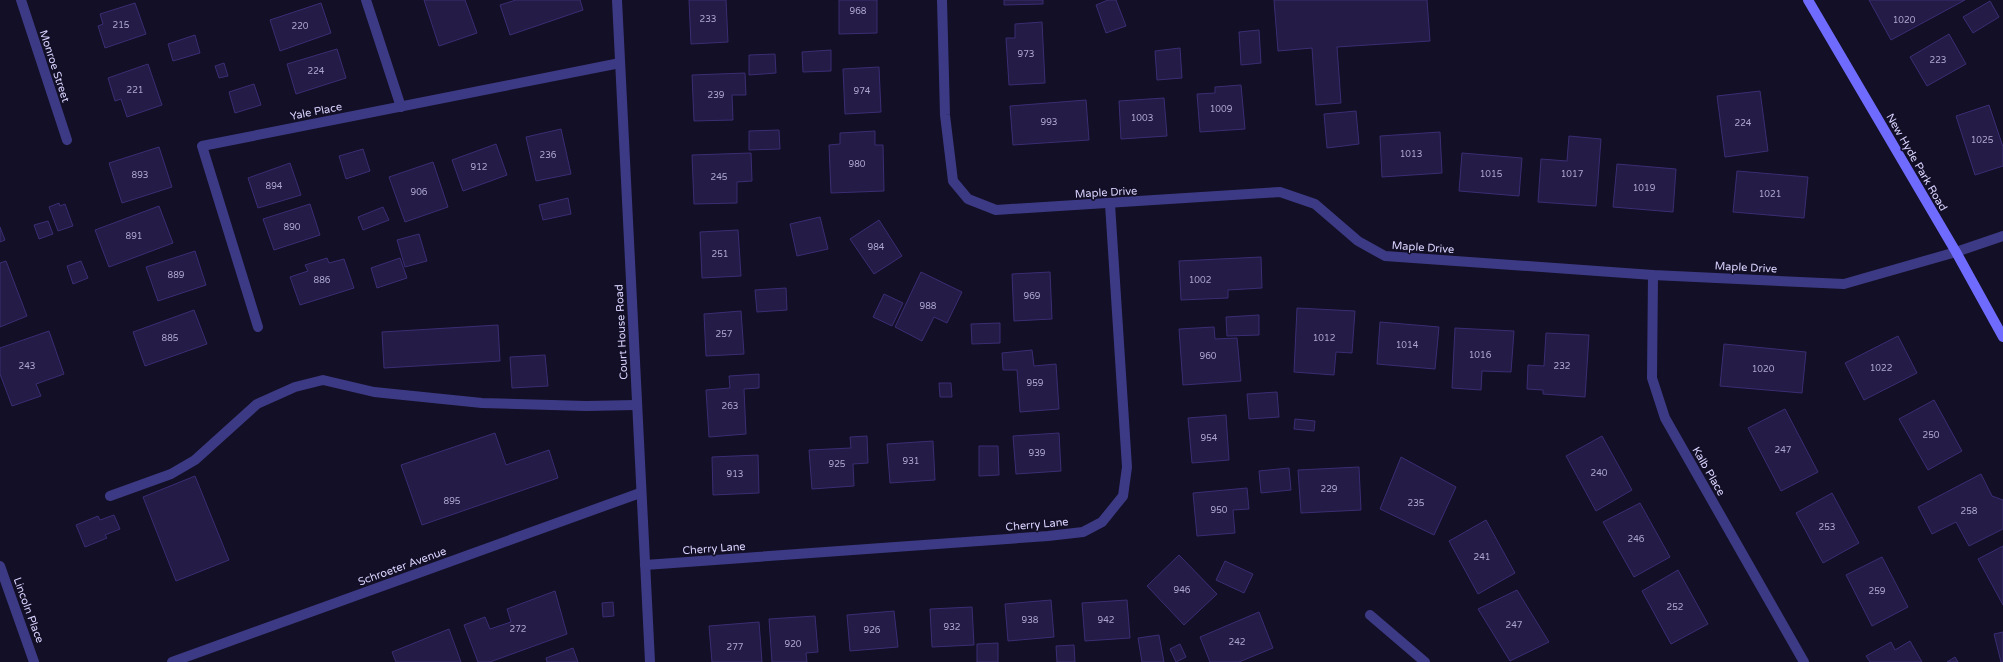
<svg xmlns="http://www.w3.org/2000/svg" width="2003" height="662" viewBox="0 0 2003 662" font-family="'Varela Round',sans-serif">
<rect width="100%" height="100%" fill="#130f26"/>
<!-- building -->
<g fill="#241b47" stroke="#3b2d73">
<path d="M424,0H465L477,33L439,46Z"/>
<path d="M516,0H580L583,10L510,35L500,5Z"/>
<path d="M689,0H726L728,42L691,44Z"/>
<path d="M839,0H877V33L839,34Z"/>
<path d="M1004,0H1043V4L1004,5Z"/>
<path d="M1108,0H1116L1126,26L1106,33L1096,5Z"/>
<path d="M1274,0H1427L1430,41L1337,47L1341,103L1316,105L1312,48L1278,51Z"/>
<path d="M1869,0H1965L1891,40Z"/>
<path d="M1990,1L1999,17L1973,33L1963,17Z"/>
<path d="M135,3L146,34L105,48L98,26L103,24L100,14Z"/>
<path d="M321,3L331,33L280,51L270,20Z"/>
<path d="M1042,22L1045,83L1009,85L1006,38H1015V24Z"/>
<path d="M1259,30L1261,63L1241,65L1239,32Z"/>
<path d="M1949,34L1966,64L1927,86L1910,57Z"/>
<path d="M195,35L200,53L173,61L168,44Z"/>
<path d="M1180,48L1182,78L1157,80L1155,51Z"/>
<path d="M337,49L346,78L296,94L287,64Z"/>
<path d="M831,50V71L803,72L802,52Z"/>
<path d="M775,54L776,73L749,75V55Z"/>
<path d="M224,63L228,76L219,78L215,66Z"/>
<path d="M148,64L162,105L127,117L121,99L115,101L108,78Z"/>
<path d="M879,67L881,112L845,114L843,69Z"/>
<path d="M745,73L746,95H732L733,120L694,121L692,75Z"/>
<path d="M254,84L261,105L235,113L229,92Z"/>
<path d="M1241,85L1245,129L1200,132L1197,94L1215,93V87Z"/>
<path d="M1760,91L1768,151L1725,157L1717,96Z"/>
<path d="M1164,98L1167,136L1121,139L1119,101Z"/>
<path d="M1086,100L1089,140L1013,145L1010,106Z"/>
<path d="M1989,105L2003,147V166L1975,175L1956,116Z"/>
<path d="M1356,111L1359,144L1327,148L1324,114Z"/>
<path d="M561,129L571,174L536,181L526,137Z"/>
<path d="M779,130L780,149L749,150V131Z"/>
<path d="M875,131V145H883L884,191L831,193L829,145L840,144V133Z"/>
<path d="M1440,132L1442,173L1382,177L1380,136Z"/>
<path d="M1569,136L1601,139L1596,206L1538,202L1541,159L1567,161Z"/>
<path d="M496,144L507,175L463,191L452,160Z"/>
<path d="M159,147L172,187L122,203L109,163Z"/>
<path d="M363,149L370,171L346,179L339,156Z"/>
<path d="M751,153L752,181L737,182V203L694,204L692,155Z"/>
<path d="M1462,153L1522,158L1519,196L1459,191Z"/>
<path d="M433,162L448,207L405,222L389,177Z"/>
<path d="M290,163L301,195L258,208L248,178Z"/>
<path d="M1617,164L1676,169L1673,212L1613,207Z"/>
<path d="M1737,171L1808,177L1804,218L1733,212Z"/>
<path d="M568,198L571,214L543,220L539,205Z"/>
<path d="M59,203L60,206L65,204L73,226L58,231L49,207Z"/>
<path d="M310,204L320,235L274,250L263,219Z"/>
<path d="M159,206L173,243L109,267L95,230Z"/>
<path d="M383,207L389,220L363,230L358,217Z"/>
<path d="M820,217L828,249L797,256L790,224Z"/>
<path d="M879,220L902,256L874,274L850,239Z"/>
<path d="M48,221L53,234L39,239L34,225Z"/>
<path d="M0,227L5,240L0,242Z"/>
<path d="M738,230L741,276L702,278L700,232Z"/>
<path d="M419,234L427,261L405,267L397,240Z"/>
<path d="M195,251L206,285L158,301L146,267Z"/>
<path d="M1261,257L1262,288L1228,290V298L1181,300L1179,261Z"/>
<path d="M327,258L329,263L344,259L354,288L300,305L290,277L308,271L305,265Z"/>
<path d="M400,258L407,278L377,288L371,268Z"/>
<path d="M6,261L27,316L0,327V263Z"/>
<path d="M81,261L88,278L73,284L67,266Z"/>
<path d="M921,272L962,292L947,323L934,317L922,341L895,327Z"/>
<path d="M1050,272L1052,319L1014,321L1012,274Z"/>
<path d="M786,288L787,310L757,312L755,290Z"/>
<path d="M884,294L903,303L892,326L873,317Z"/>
<path d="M1297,308L1355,311L1352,353L1336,352L1334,375L1294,372Z"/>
<path d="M194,310L207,344L145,366L133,332Z"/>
<path d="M741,311L744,354L706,356L704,314Z"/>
<path d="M1259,315V335L1227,336L1226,317Z"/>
<path d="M1380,322L1439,327L1435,369L1377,364Z"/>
<path d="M1000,323V343L972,344L971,324Z"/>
<path d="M498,325L500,361L384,368L382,332Z"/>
<path d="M1214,327L1215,339L1237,338L1241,381L1183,385L1179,329Z"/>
<path d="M1455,328L1514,331L1511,372L1482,371L1481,390L1452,388Z"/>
<path d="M49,331L64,374L36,384L41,396L12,406L0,374V348Z"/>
<path d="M1546,333L1589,335L1585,397L1543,394V390L1527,389L1528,365L1544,366Z"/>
<path d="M1898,336L1917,373L1864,400L1845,363Z"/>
<path d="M1724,344L1806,352L1802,393L1720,386Z"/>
<path d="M1032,350L1034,366L1056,364L1059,409L1020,412L1017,370H1003L1002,353Z"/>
<path d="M545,355L548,386L512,388L510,357Z"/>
<path d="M759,374V388L744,389L746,434L709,437L706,390L730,388L729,376Z"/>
<path d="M939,383H951L952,397H940Z"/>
<path d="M1277,392L1279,417L1249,419L1247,394Z"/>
<path d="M1934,400L1962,451L1928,470L1899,419Z"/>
<path d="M1785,409L1818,472L1781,491L1748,428Z"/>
<path d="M1226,415L1229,460L1192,463L1188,418Z"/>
<path d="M1295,419L1315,421L1314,431L1294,429Z"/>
<path d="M495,433L506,465L549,450L558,478L422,525L401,465Z"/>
<path d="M1059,433L1061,471L1016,474L1013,436Z"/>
<path d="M867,436L868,463L853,464L854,486L812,489L809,450L851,448L850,437Z"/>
<path d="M1602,436L1632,490L1596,511L1566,456Z"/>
<path d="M933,441L935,480L890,483L887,444Z"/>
<path d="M979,446H998L999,475L979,476Z"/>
<path d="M758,455L759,493L713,495L712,457Z"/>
<path d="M1401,457L1456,487L1434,535L1380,509Z"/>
<path d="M1359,467L1361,510L1301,513L1298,470Z"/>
<path d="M1289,468L1291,490L1261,493L1259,471Z"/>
<path d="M1981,474L1992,496L2003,500V529L1969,546L1956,522L1932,534L1918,507Z"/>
<path d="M195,476L229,560L176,581L143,497Z"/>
<path d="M1247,488L1249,509L1233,510L1235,533L1197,536L1193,493Z"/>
<path d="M1832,493L1859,543L1823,563L1796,513Z"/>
<path d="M1640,503L1670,557L1634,577L1603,522Z"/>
<path d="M114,515L120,529L105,535L107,538L85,547L76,525L98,516L100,520Z"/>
<path d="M1486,520L1515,573L1478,594L1449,541Z"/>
<path d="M2003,546V605L1978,559Z"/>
<path d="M1179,555L1217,594L1184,625L1147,586Z"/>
<path d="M1882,557L1908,607L1872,626L1846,575Z"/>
<path d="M1225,561L1253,574L1244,593L1216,580Z"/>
<path d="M1678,570L1708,624L1671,644L1642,591Z"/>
<path d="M1517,590L1549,642L1510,661L1478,609Z"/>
<path d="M555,591L567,634L490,662H478L464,625L485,617L490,629L511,622L507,609Z"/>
<path d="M1051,600L1054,637L1008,641L1005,604Z"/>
<path d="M1127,600L1130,638L1085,641L1082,603Z"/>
<path d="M613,602L614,616L603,617L602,603Z"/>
<path d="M972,607L974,645L932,647L930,609Z"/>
<path d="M894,611L898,647L850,651L847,615Z"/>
<path d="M1259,612L1273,648L1239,662H1210L1200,637Z"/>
<path d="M815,616L818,652L806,653L807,662H772L769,619Z"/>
<path d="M759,622L762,662H712L709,626Z"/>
<path d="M449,629L461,662H396L392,652Z"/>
<path d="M2003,632V662H2001L1994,634Z"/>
<path d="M1159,635L1164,662H1142L1138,638Z"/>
<path d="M1910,641L1922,662H1870L1866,656L1891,642L1895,650Z"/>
<path d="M998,643V662H977V644Z"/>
<path d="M1180,644L1186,657L1176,662L1170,649Z"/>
<path d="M1074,645L1075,662H1057L1056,646Z"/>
<path d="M573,648L578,662H547L546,658Z"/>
<path d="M1955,657L1958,662H1947Z"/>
</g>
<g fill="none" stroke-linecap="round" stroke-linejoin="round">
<!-- lane -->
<path stroke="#3d3a85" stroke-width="10" d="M110,496L171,474L195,460L257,404L295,387L323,380L374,392L482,403L586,406L636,405"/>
<!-- street -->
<g stroke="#3d3a85" stroke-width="10">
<path d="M21,0L67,140"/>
<path d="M366,0L401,107"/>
<path d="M617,0L650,662"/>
<path d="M942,0L945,115L953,181L968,199L996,210L1280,192L1315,204L1358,241L1385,256L1653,275L1844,284L1956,252L2003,236"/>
<path d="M1653,275L1652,378L1665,418L1804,662"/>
<path d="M258,327L202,146L620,63"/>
<path d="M645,565L1048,536L1083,532L1102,522L1123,496L1127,467L1110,204"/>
<path d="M0,566L34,662"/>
<path d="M1370,615L1425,662"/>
<path d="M172,662L640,493"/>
</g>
<!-- secondary -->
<path stroke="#6f6bff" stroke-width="10" d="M1808,0L1956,252L2003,337"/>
</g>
<g text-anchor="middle" stroke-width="3.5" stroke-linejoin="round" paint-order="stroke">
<!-- number labels -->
<g font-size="9" fill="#aca6d1">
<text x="858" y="14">968</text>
<text x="708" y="22">233</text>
<text x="1904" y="23">1020</text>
<text x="121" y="28">215</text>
<text x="300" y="29">220</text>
<text x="1026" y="57">973</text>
<text x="1938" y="63">223</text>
<text x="316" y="74">224</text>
<text x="135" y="93">221</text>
<text x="862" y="94">974</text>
<text x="716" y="98">239</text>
<text x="1221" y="112">1009</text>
<text x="1142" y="121">1003</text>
<text x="1049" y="125">993</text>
<text x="1743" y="126">224</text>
<text x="1982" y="143">1025</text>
<text x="1411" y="157">1013</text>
<text x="548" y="158">236</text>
<text x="857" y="167">980</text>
<text x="479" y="170">912</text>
<text x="1491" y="177">1015</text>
<text x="1572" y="177">1017</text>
<text x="140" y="178">893</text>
<text x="719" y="180">245</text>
<text x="274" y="189">894</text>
<text x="1644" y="191">1019</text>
<text x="419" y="195">906</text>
<text x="1770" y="197">1021</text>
<text x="292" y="230">890</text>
<text x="134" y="239">891</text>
<text x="876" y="250">984</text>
<text x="720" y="257">251</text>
<text x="176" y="278">889</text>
<text x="322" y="283">886</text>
<text x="1200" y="283">1002</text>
<text x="1032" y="299">969</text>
<text x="928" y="309">988</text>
<text x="724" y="337">257</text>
<text x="170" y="341">885</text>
<text x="1324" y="341">1012</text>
<text x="1407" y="348">1014</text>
<text x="1480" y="358">1016</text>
<text x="1208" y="359">960</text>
<text x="27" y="369">243</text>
<text x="1562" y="369">232</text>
<text x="1881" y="371">1022</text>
<text x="1763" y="372">1020</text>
<text x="1035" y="386">959</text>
<text x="730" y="409">263</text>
<text x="1931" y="438">250</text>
<text x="1209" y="441">954</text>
<text x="1783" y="453">247</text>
<text x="1037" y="456">939</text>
<text x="911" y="464">931</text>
<text x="837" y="467">925</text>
<text x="1599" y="476">240</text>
<text x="735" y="477">913</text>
<text x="1329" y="492">229</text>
<text x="452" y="504">895</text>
<text x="1416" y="506">235</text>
<text x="1219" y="513">950</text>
<text x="1969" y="514">258</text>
<text x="1827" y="530">253</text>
<text x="1636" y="542">246</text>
<text x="1482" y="560">241</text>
<text x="1182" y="593">946</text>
<text x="1877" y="594">259</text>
<text x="1675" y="610">252</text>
<text x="1030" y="623">938</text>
<text x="1106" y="623">942</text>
<text x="1514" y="628">247</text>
<text x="952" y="630">932</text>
<text x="518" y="632">272</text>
<text x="872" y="633">926</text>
<text x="1237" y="645">242</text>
<text x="793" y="647">920</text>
<text x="735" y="650">277</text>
</g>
<!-- street labels -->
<g font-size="11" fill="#d9d4ff" stroke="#130f26">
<text transform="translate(55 66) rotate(72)" y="4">Monroe Street</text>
<text transform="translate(316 111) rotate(-11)" y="4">Yale Place</text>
<text transform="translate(1917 162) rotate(60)" y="4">New Hyde Park Road</text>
<text transform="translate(1106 192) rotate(-3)" y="4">Maple Drive</text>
<text transform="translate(1423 247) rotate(4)" y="4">Maple Drive</text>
<text transform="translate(1746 267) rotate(3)" y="4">Maple Drive</text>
<text transform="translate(621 332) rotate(-93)" y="4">Court House Road</text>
<text transform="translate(1709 471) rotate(60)" y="4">Kalb Place</text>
<text transform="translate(1037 524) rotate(-5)" y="4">Cherry Lane</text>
<text transform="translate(714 548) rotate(-4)" y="4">Cherry Lane</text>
<text transform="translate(402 566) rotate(-20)" y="4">Schroeter Avenue</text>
<text transform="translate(29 610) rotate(70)" y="4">Lincoln Place</text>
</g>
</g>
</svg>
